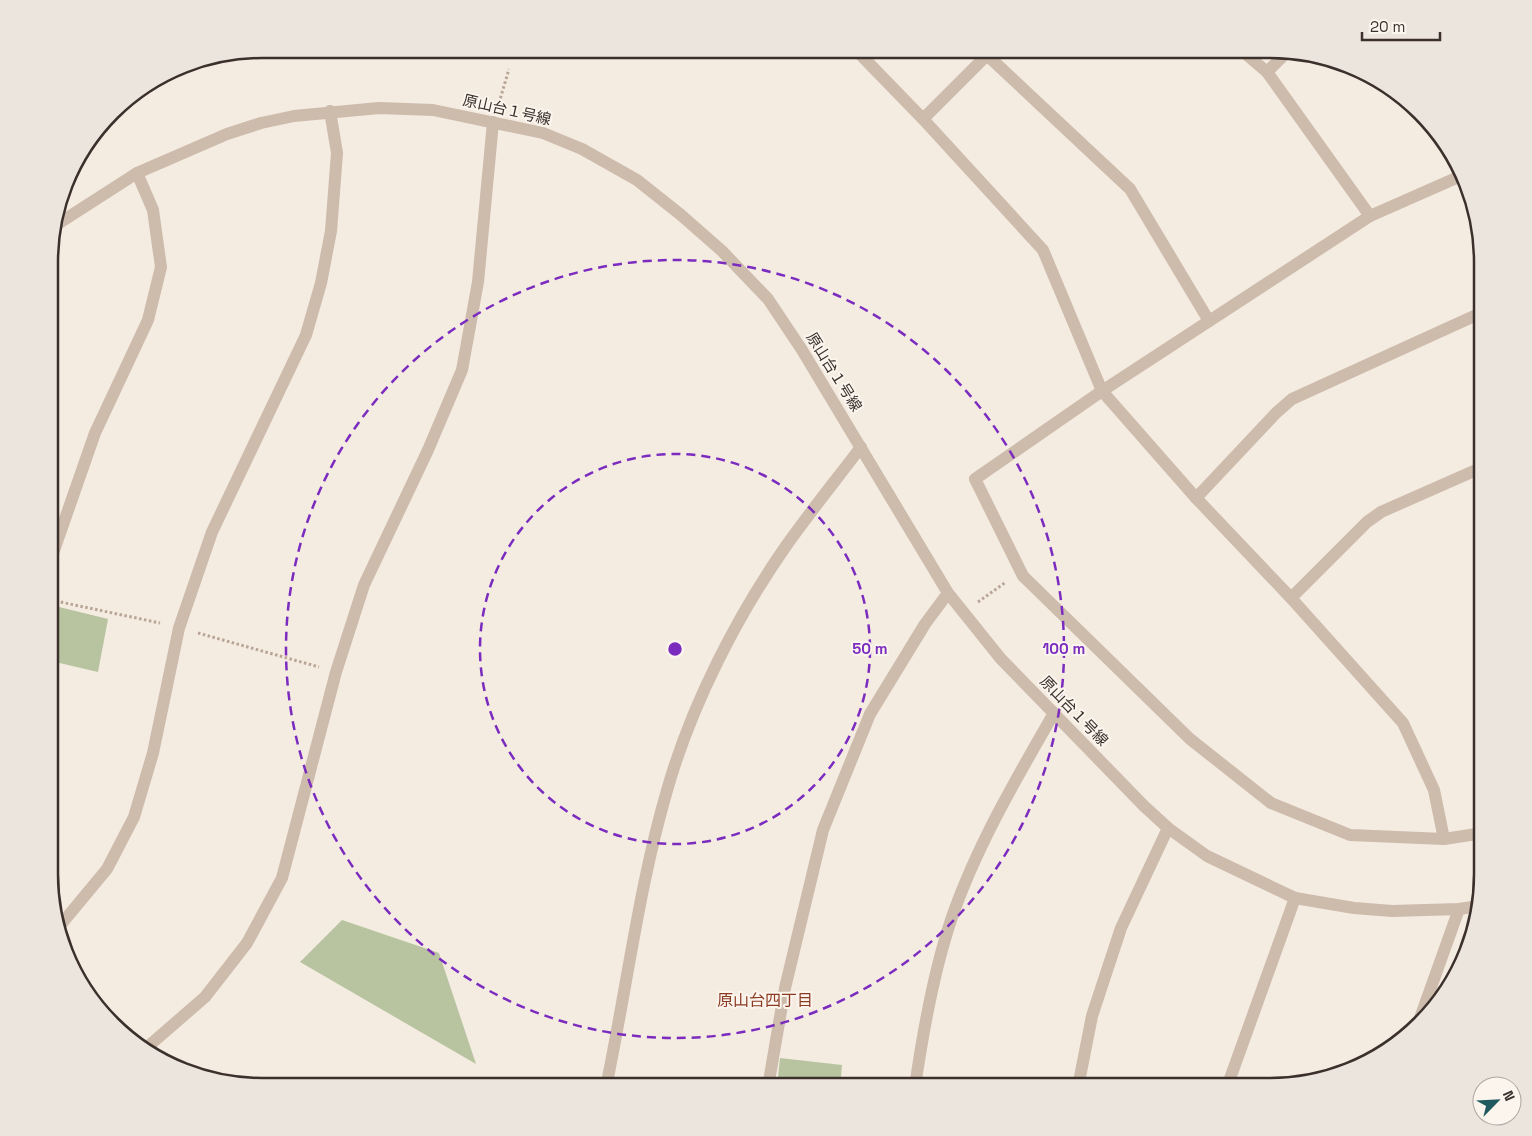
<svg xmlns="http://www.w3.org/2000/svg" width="1532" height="1136" viewBox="0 0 1532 1136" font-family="'Space Grotesk','Noto Sans JP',sans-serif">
<rect width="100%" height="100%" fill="#f4ebe1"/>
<!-- green -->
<g fill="#b8c4a0">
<path d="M51,605L108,619L98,672L51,661Z"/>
<path d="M342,920L439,953L476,1064L300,962Z"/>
<path d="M780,1058L842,1065L840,1087H777Z"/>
</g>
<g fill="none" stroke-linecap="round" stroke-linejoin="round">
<!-- path -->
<g stroke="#b9a596" stroke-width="3" stroke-dasharray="2.5 2.5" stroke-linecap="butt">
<path d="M401,49L495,51"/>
<path d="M499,103L509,69"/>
<path d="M51,600L160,623"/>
<path d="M978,602L1006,582"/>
<path d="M198,633L319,667"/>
</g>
<!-- minor -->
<g stroke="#cdbbac" stroke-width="12">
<path d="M855,49L923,119L1043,250L1102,391L1196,498L1291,598L1403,723L1434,790L1444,839"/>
<path d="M1240,49L1267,72L1370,216"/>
<path d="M514,52L516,49"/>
<path d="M987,55L1130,189L1209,321"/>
<path d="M1267,72L1289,50"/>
<path d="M923,119L992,50"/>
<path d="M1463,175L1370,216L1102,391L975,479L1023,576L1190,739L1271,803L1350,835L1444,839L1483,833"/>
<path d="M1478,469L1483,482"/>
<path d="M1196,498L1276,413L1292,399L1483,312"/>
<path d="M51,559L95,433L148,320L161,267L153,210L137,173"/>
<path d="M1291,598L1367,522L1381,512L1483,467"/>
<path d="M58,925L63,922L107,869L134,817L153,753L179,628L212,532L306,335L321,283L331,231L337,153L330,111"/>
<path d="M1419,1021L1459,909"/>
<path d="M144,1050L205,997L247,943L282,878L336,672L364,585L428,450L462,370L478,282L493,122"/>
<path d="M606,1087C627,987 639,885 668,787C692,704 737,616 786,546C810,512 836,480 861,447"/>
<path d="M768,1087L785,988L823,830L870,714L925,624L948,593"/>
<path d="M1078,1087L1092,1016L1121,928L1168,828"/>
<path d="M1227,1087L1295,898"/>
</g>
<!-- tertiary -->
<g stroke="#cdbbac" stroke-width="12">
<path d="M53,227L137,173L227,134L261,123L294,116L379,108L433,110L543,133L582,149L637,180L681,215L722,251L768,299L802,350L948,593L1001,659L1144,806L1168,828L1207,856L1295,898L1354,908L1392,911L1459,909L1479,906"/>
<path d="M915,1087C923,1031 933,974 951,920C976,847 1016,779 1054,713"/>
</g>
</g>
<!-- distance rings -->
<g fill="none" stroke="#7b2cbf" stroke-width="2.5" stroke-dasharray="9 6">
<circle cx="675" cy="649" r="195"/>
<circle cx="675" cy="649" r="389"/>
</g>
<g text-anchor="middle" stroke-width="4" stroke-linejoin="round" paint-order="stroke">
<!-- street labels -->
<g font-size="15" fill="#3b302b" stroke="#fbf5ee">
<text transform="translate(507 110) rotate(13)" y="5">原山台１号線</text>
<text transform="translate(834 372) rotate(58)" y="5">原山台１号線</text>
<text transform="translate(1074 711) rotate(46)" y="5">原山台１号線</text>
</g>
<!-- neighbourhood labels -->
<g font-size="16" fill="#8c3b22" stroke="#fbf5ee">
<text x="765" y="1006">原山台四丁目</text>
</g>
</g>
<!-- crop -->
<path d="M0 0H1532V1136H0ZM262 58H1270A204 204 0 0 1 1474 262V874A204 204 0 0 1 1270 1078H262A204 204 0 0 1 58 874V262A204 204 0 0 1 262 58Z" fill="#ece5de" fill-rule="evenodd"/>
<path fill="none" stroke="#3b302b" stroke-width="2.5" d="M262 58H1270A204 204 0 0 1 1474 262V874A204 204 0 0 1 1270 1078H262A204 204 0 0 1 58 874V262A204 204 0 0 1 262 58Z"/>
<circle cx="675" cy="649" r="8" fill="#7b2cbf" stroke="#fbf5ee" stroke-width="2.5"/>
<g font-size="15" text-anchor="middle" font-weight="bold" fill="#7b2cbf" stroke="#fbf5ee" stroke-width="4" stroke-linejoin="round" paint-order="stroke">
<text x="870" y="654">50 m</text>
<text x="1064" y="654">100 m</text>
</g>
<!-- north arrow -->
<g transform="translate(1497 1101) rotate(66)"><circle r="24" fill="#fbf5ee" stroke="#aea6a0"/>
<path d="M0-4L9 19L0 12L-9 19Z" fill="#1f5a5e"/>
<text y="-8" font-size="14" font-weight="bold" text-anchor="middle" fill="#3b302b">N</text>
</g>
<!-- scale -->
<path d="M1362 32v8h78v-8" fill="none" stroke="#3b302b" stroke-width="2.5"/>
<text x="1370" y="32" font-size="15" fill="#3b302b" stroke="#fbf5ee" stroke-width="4" paint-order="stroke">20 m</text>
</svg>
